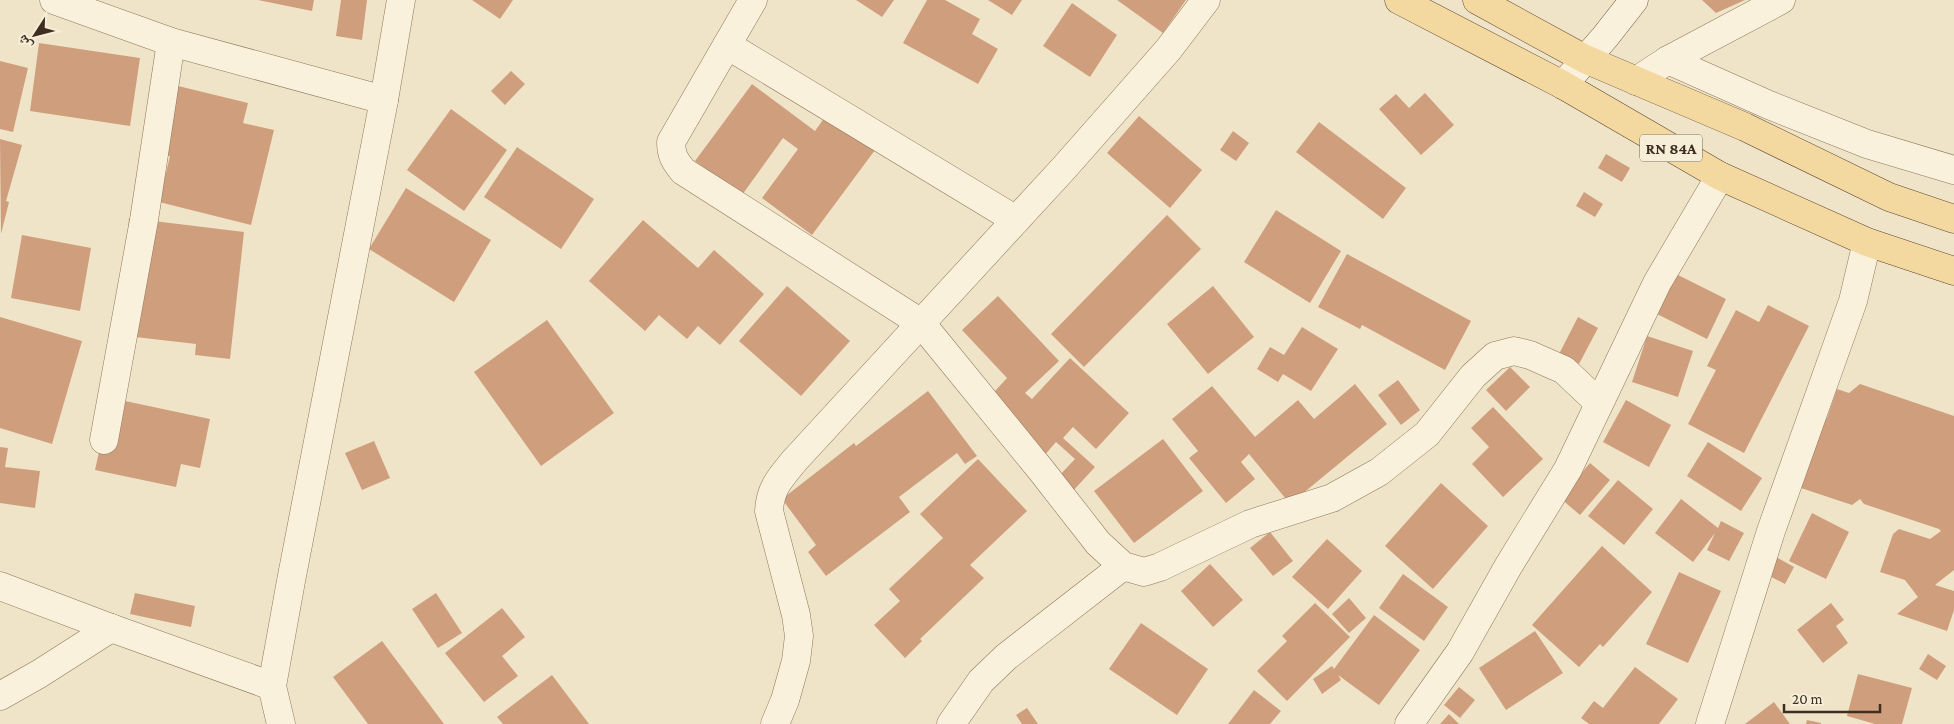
<svg xmlns="http://www.w3.org/2000/svg" width="1954" height="724" viewBox="0 0 1954 724" font-family="'Crimson Pro','Noto Naskh Arabic',serif">
  <rect width="100%" height="100%" fill="#f0e4c8"/>
  <!-- building -->
  <g fill="#cf9f7d">
    <polygon points="258,0 314,0 312,11"/>
    <polygon points="341,0 367,0 362,40 336,36"/>
    <polygon points="472,0 513,0 500,19"/>
    <polygon points="856,0 894,0 882,17"/>
    <polygon points="927,0 945,0 980,19 972,34 998,49 978,84 903,43"/>
    <polygon points="988,0 1022,0 1012,15"/>
    <polygon points="1117,0 1186,0 1163,33"/>
    <polygon points="1702,0 1745,0 1716,13"/>
    <polygon points="1072,3 1117,35 1090,77 1043,46"/>
    <polygon points="39,43 140,58 130,126 30,111"/>
    <polygon points="0,61 28,68 13,132 0,129"/>
    <polygon points="511,71 525,84 505,105 491,91"/>
    <polygon points="170,84 248,103 243,123 274,130 251,225 159,202 170,156 154,152"/>
    <polygon points="752,84 815,131 827,114 875,150 812,235 762,198 798,149 783,138 742,195 695,161"/>
    <polygon points="1425,93 1454,125 1421,155 1379,109 1396,94 1409,108"/>
    <polygon points="451,109 507,150 464,211 407,170"/>
    <polygon points="1139,116 1202,170 1170,208 1107,153"/>
    <polygon points="1319,122 1406,188 1383,219 1296,152"/>
    <polygon points="1233,131 1249,143 1236,161 1220,150"/>
    <polygon points="0,139 22,145 6,201 9,202 1,234"/>
    <polygon points="517,147 594,199 561,249 484,197"/>
    <polygon points="1606,154 1630,168 1622,182 1598,168"/>
    <polygon points="406,188 491,240 454,302 369,249"/>
    <polygon points="1584,192 1603,204 1595,217 1576,206"/>
    <polygon points="1276,210 1341,251 1310,303 1244,262"/>
    <polygon points="1167,215 1201,249 1084,367 1051,334"/>
    <polygon points="129,218 244,232 230,359 195,355 196,344 118,335"/>
    <polygon points="643,220 698,268 714,250 764,294 720,345 698,326 687,339 659,315 645,331 589,281"/>
    <polygon points="22,235 91,248 80,311 11,298"/>
    <polygon points="1347,254 1471,321 1445,370 1362,325 1360,329 1318,307"/>
    <polygon points="1676,274 1726,299 1707,339 1657,314"/>
    <polygon points="787,286 850,341 801,396 739,341"/>
    <polygon points="1213,286 1254,337 1208,374 1167,324"/>
    <polygon points="998,296 1059,361 1025,393 1032,399 1070,358 1129,413 1096,449 1073,427 1063,438 1095,467 1072,492 1057,478 1075,459 1056,442 1043,457 984,403 1007,378 962,330"/>
    <polygon points="1768,305 1809,326 1744,453 1688,424 1716,370 1707,366 1736,310 1759,322"/>
    <polygon points="0,317 82,341 52,444 0,428"/>
    <polygon points="1578,317 1598,328 1579,364 1559,354"/>
    <polygon points="547,320 614,413 541,466 474,372"/>
    <polygon points="1302,327 1338,349 1311,391 1283,374 1278,382 1257,369 1270,347 1284,355"/>
    <polygon points="1647,336 1693,351 1678,397 1632,382"/>
    <polygon points="1510,367 1530,387 1506,411 1486,390"/>
    <polygon points="1398,380 1420,410 1401,425 1378,395"/>
    <polygon points="1355,384 1387,424 1290,504 1249,454 1241,462 1255,479 1226,503 1189,458 1198,451 1172,419 1212,386 1255,437 1298,400 1314,419"/>
    <polygon points="1860,384 1954,416 1954,570 1935,585 1954,591 1954,610 1947,631 1897,614 1918,597 1905,580 1880,572 1893,534 1899,529 1930,539 1941,531 1939,529 1864,504 1860,499 1852,505 1798,487 1818,426 1827,418 1837,389 1849,393"/>
    <polygon points="928,391 977,456 965,464 957,453 899,497 910,512 826,576 808,552 816,545 782,499 854,443 856,446"/>
    <polygon points="111,398 210,419 200,468 181,464 176,487 95,470"/>
    <polygon points="1626,400 1671,425 1649,467 1603,442"/>
    <polygon points="1493,407 1543,459 1503,497 1472,464 1489,447 1471,428"/>
    <polygon points="1163,439 1203,491 1134,543 1094,491"/>
    <polygon points="374,441 390,478 362,490 345,453"/>
    <polygon points="1708,442 1762,478 1741,511 1687,476"/>
    <polygon points="0,447 8,448 5,467 40,471 35,508 0,503"/>
    <polygon points="978,459 1027,511 970,565 984,578 920,639 922,641 905,658 874,625 900,601 889,589 943,538 920,514"/>
    <polygon points="1590,463 1610,480 1580,515 1560,498"/>
    <polygon points="1618,480 1653,509 1624,545 1588,516"/>
    <polygon points="1441,483 1488,526 1433,589 1385,546"/>
    <polygon points="1681,499 1718,528 1721,521 1744,533 1729,561 1707,550 1715,533 1693,562 1655,533"/>
    <polygon points="1812,513 1849,532 1826,579 1789,561"/>
    <polygon points="1270,532 1293,561 1273,576 1250,548"/>
    <polygon points="1327,539 1362,571 1328,609 1292,577"/>
    <polygon points="1602,546 1652,592 1603,647 1600,644 1579,667 1532,625"/>
    <polygon points="1769,553 1794,567 1785,584 1760,571"/>
    <polygon points="1210,564 1243,600 1213,627 1181,591"/>
    <polygon points="1679,572 1721,591 1688,663 1646,644"/>
    <polygon points="1403,574 1448,607 1424,641 1379,608"/>
    <polygon points="135,593 195,606 191,627 130,614"/>
    <polygon points="436,593 462,633 438,648 412,609"/>
    <polygon points="1349,598 1366,618 1349,633 1332,614"/>
    <polygon points="1315,603 1350,637 1287,701 1257,671 1287,641 1282,636"/>
    <polygon points="1831,603 1844,620 1836,626 1848,643 1823,663 1797,630"/>
    <polygon points="502,608 525,637 502,656 518,676 484,702 445,653"/>
    <polygon points="1374,615 1420,650 1379,705 1338,675 1341,680 1322,694 1313,679 1332,666 1334,669"/>
    <polygon points="1141,623 1208,669 1177,715 1109,669"/>
    <polygon points="1535,631 1563,673 1506,710 1479,668"/>
    <polygon points="382,641 444,724 368,724 333,677"/>
    <polygon points="1928,654 1946,666 1937,680 1919,669"/>
    <polygon points="1635,667 1678,699 1659,724 1589,724 1581,718 1594,701 1603,708"/>
    <polygon points="1858,674 1912,688 1902,724 1875,724 1847,716"/>
    <polygon points="552,675 589,724 503,724 497,717"/>
    <polygon points="1459,687 1475,700 1460,718 1444,705"/>
    <polygon points="1254,690 1281,711 1270,724 1228,724"/>
    <polygon points="1774,702 1790,724 1745,724"/>
    <polygon points="1027,708 1038,724 1022,724 1016,715"/>
    <polygon points="1449,714 1459,724 1440,724"/>
    <polygon points="1807,720 1821,723 1821,724 1806,724"/>
  </g>
  <g fill="none" stroke-linecap="round" stroke-linejoin="round">
    <defs>
      <g id="street">
        <polyline points="54,0 171,42 384,100"/>
        <path d="M 753,0 L 671,142 C 671,155 675,161 683,171 L 921,323 L 1041,470 L 1098,543 L 1123,566 L 1144,572 L 1160,567 L 1250,524 L 1332,498 L 1379,472 L 1427,434 L 1473,376 L 1495,356 L 1514,351 L 1530,355 L 1564,370 L 1599,403"/>
        <polyline points="727,45 1016,220"/>
        <polyline points="1668,60 1769,105 1867,144 1954,170"/>
        <polyline points="1636,81 1668,60 1781,0"/>
        <polyline points="104,440 144,220 171,42"/>
        <polyline points="0,586 111,628 272,686"/>
        <polyline points="0,696 39,674 111,628"/>
        <polyline points="281,724 272,686 291,581 384,100 401,0"/>
        <path d="M 775,724 L 785,700 L 796,661 L 799,636 L 796,615 L 769,511 C 770,488 781,477 795,460 L 1064,168 L 1168,50 L 1206,0"/>
        <polyline points="951,724 981,681 1006,657 1123,566"/>
        <polyline points="1409,724 1460,652 1509,565 1568,469 1657,283 1720,176"/>
        <polyline points="1710,724 1771,531 1853,301 1867,242"/>
      </g>
      <polyline id="secondary" points="1563,85 1605,37 1634,0"/>
      <g id="primary">
        <polyline points="1399,0 1563,85 1720,176 1867,242 1954,271"/>
        <polyline points="1477,0 1585,59 1745,127 1889,197 1954,219"/>
      </g>
    </defs>
    <!-- street casing -->
    <use href="#street" stroke="#8d765c" stroke-width="29"/>
    <!-- secondary casing -->
    <use href="#secondary" stroke="#6f573f" stroke-width="29"/>
    <!-- primary casing -->
    <use href="#primary" stroke="#5b4430" stroke-width="29"/>
    <!-- street -->
    <use href="#street" stroke="#faf1dc" stroke-width="28"/>
    <!-- secondary -->
    <use href="#secondary" stroke="#faf1dc" stroke-width="28"/>
    <!-- primary -->
    <use href="#primary" stroke="#f3d9a0" stroke-width="28"/>
  </g>
  <g text-anchor="middle" stroke-width="4.5" stroke-linejoin="round" paint-order="stroke">
    <!-- shield labels -->
    <rect fill="#f7eed8" stroke="#756857" stroke-width="1" x="1640" y="134.5" width="62" height="27" rx="4"/>
    <g font-size="16" font-weight="bold" fill="#3d2e20">
      <text x="1671" y="154">RN 84A</text>
    </g>
  </g>
  <!-- north arrow -->
  <g transform="translate(35 35) rotate(234)" stroke="#f7eed8" stroke-width="4" paint-order="stroke">
  <path d="M0-4L9 19L0 12L-9 19Z" fill="#3d2e20"/>
  <text y="-8" font-size="14" font-weight="bold" text-anchor="middle" fill="#3d2e20">ش</text>
  </g>
  <!-- scale -->
  <path d="M1784 704v8h96v-8" fill="none" stroke="#3d2e20" stroke-width="2.5"/>
  <text x="1792" y="704" font-size="15" fill="#3d2e20" stroke="#f7eed8" stroke-width="4" paint-order="stroke">20 m</text>
</svg>
